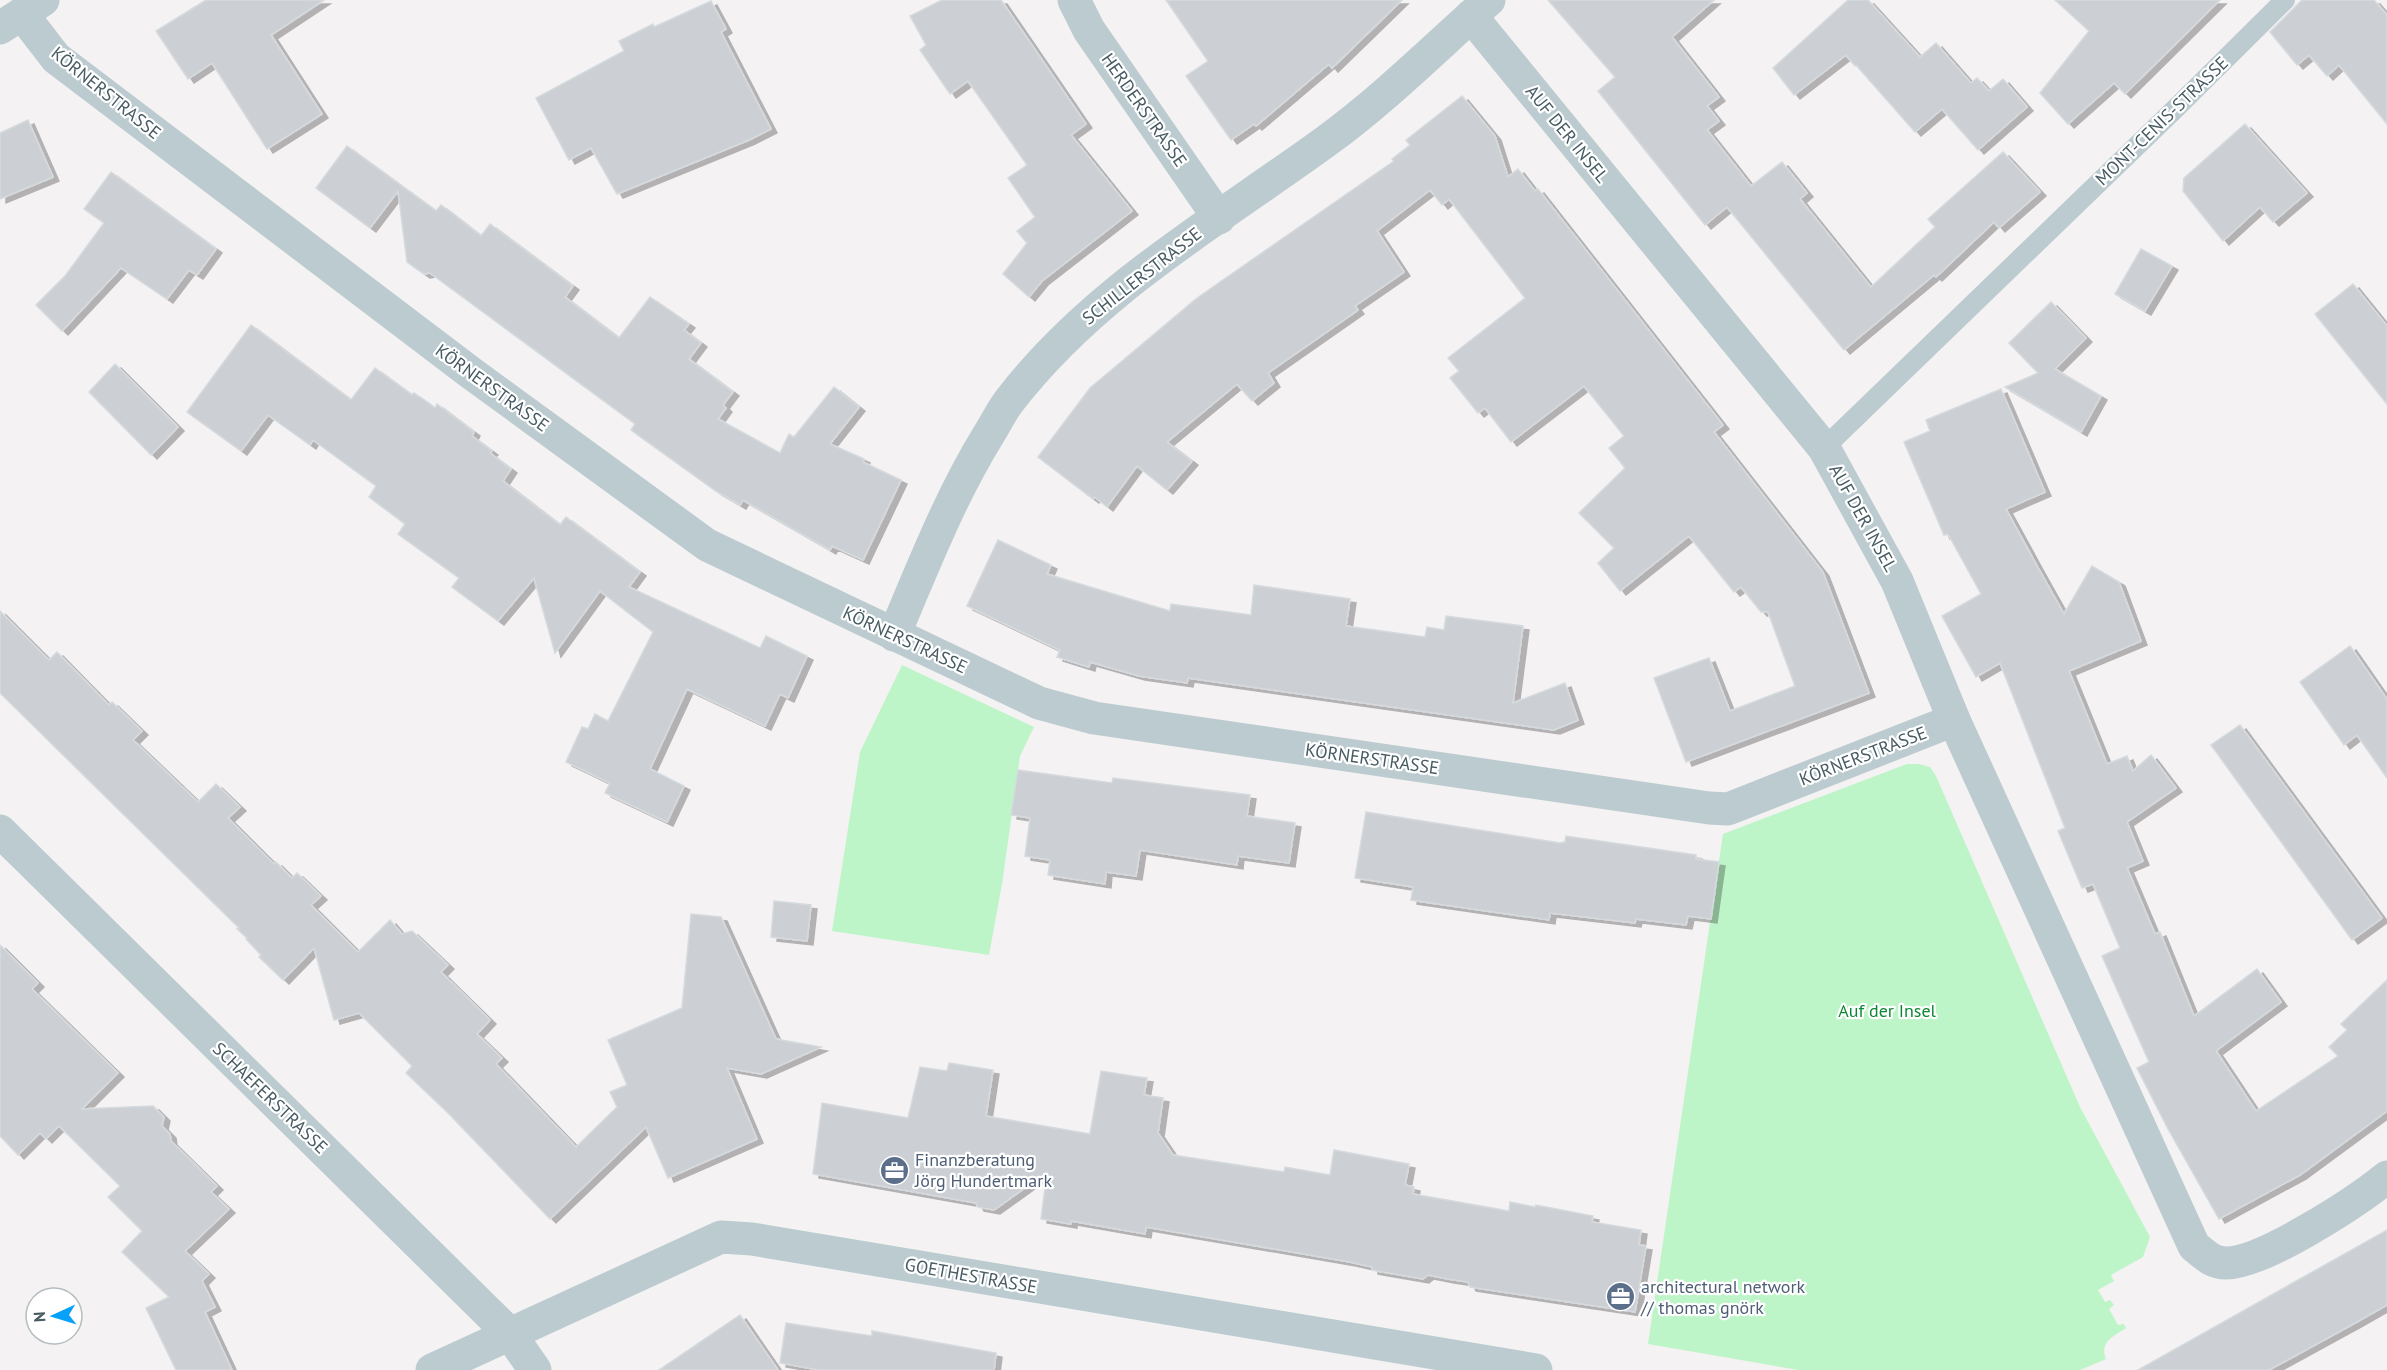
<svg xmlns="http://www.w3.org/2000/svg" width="2387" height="1370" viewBox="0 0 2387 1370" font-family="'PT Sans',sans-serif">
  <defs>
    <filter id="shadow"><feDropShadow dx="6" dy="4" stdDeviation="0" flood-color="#0004"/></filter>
  </defs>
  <rect width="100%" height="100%" fill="#f4f2f2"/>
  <!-- green -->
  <g fill="#bef5c8">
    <polygon points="902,665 1034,727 1020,756 1002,884 989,955 832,931 860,752"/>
    <path d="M 1907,764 L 1919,764 L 1930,767 L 1936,776 L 2080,1107 L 2150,1237 L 2143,1257 L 2111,1275 L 2114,1281 L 2098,1290 L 2105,1302 L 2110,1300 L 2114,1305 L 2109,1309 L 2118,1325 L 2124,1324 L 2126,1328 C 2114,1336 2099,1342 2106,1359 L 2080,1370 L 1799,1370 L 1648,1344 L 1723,834 Z"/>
  </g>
  <!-- building -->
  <g fill="#ccd0d5" stroke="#d5dade" stroke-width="1.5" filter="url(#shadow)">
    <polygon points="206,0 324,0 271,35 322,114 267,149 212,63 188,79 156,31"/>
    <polygon points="942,0 1001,0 1086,124 1071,135 1132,211 1042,281 1029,297 1003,274 1027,243 1017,231 1035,217 1008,178 1027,165 968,81 950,94 920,50 926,45 910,16"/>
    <polygon points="1166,0 1402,0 1332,68 1329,64 1256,126 1254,124 1231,140 1186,76 1208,61"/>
    <polygon points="1548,0 1714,0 1672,37 1719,97 1707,106 1719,121 1707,130 1751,186 1782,162 1807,193 1800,199 1871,287 1935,227 1928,219 2003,152 2040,192 1999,228 1994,222 1936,277 1934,275 1844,350 1727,207 1705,225 1598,91 1615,77"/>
    <polygon points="1848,0 1868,0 1920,57 1936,43 1971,83 1977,78 1989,91 2003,79 2027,107 1978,150 1942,109 1915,132 1856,65 1855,66 1846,55 1794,95 1773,68"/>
    <polygon points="2055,0 2220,0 2125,94 2114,83 2068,124 2040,93 2089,31"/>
    <polygon points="2302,0 2374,0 2387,15 2387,124 2339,65 2327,76 2309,55 2297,65 2270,32"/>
    <polygon points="711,1 726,29 721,32 771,129 749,140 617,194 591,148 569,160 536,98 624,51 619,41 653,24 654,27"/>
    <polygon points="1462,96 1495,136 1508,177 1518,169 1535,191 1538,189 1723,425 1714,432 1823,572 1869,693 1686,762 1654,678 1709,658 1730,711 1795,686 1768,612 1761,612 1741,587 1734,592 1689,536 1620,591 1598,563 1614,548 1579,513 1625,468 1609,448 1624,436 1584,386 1511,442 1485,408 1478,413 1450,378 1459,371 1448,358 1525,298 1449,199 1442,205 1430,190 1377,231 1404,272 1355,306 1358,310 1268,373 1274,383 1252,401 1237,384 1167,442 1192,461 1167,490 1137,466 1107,507 1095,497 1093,499 1038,457 1090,388 1197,298 1394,161 1392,159 1410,145 1406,140"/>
    <polygon points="28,120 53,177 0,199 0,133"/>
    <polygon points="2245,124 2307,193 2273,222 2260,207 2223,241 2183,191 2184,178"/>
    <polygon points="347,146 436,211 441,205 481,236 490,224 573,286 565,297 619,338 650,297 689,324 684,330 701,343 689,359 733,392 723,405 726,408 718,419 780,453 789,434 794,437 834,387 859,407 830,444 864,459 863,462 901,480 863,560 832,546 830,550 743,500 740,505 716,491 631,430 635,424 430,273 424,274 407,262 398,191 370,228 316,188"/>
    <polygon points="111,172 216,249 197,275 189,270 167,299 121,268 62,331 36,305 65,276 104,223 84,209"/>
    <polygon points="2141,249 2172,266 2145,311 2115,294"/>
    <polygon points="2353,284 2387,326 2387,404 2315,314"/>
    <polygon points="2051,302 2086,338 2055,369 2101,396 2081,432 2005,387 2038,373 2009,343"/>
    <polygon points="251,325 351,400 375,368 412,395 414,393 435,408 437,404 474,432 472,436 492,451 490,453 511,469 503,481 560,525 566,517 640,572 629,587 760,648 766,636 807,656 788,698 780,694 765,726 687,689 650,769 684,786 667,822 605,793 610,783 566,762 582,727 588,729 595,714 608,721 653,632 600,591 555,653 534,578 498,621 452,587 459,578 398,534 405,524 369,497 376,486 313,440 310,445 268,415 241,451 187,412"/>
    <polygon points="115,364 178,427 151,455 89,392"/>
    <polygon points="2001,389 2045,492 2006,509 2036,564 2064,614 2092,566 2119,582 2141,641 2069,671 2107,764 2127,756 2133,771 2151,755 2176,788 2127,822 2143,861 2127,868 2155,934 2160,932 2194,1016 2257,969 2281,1002 2216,1051 2256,1111 2338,1056 2329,1047 2347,1030 2341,1024 2387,980 2387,1111 2300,1175 2219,1219 2168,1129 2137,1068 2149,1062 2102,956 2120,948 2093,884 2082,888 2058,831 2065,828 2000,663 1976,677 1942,616 1981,594 1948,534 1944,535 1904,442 1930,431 1926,420"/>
    <polygon points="998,540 1051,565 1047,574 1170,611 1171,604 1251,615 1254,585 1350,599 1346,626 1425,637 1427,627 1444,630 1446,616 1523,626 1513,703 1565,683 1578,720 1554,730 1188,678 1187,683 1139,676 1090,662 1089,667 1057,657 1060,650 967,606"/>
    <polygon points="0,611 49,660 57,652 109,705 112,702 142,731 133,740 198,802 216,784 240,807 228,818 274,864 276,862 292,878 297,873 321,896 311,905 358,952 390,920 402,934 412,931 448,965 441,972 490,1020 477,1034 502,1058 496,1064 576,1147 617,1107 610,1092 627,1085 608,1040 682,1008 691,914 721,917 776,1039 821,1047 761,1074 727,1068 757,1139 668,1178 646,1127 550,1219 448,1113 406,1073 412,1066 359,1013 334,1020 314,948 283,980 259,957 261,955 246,939 247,938 237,929 239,928 0,693"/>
    <polygon points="2350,646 2387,699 2387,778 2357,735 2344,745 2300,682"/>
    <polygon points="2240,725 2382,918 2352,940 2211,745"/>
    <polygon points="1018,770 1112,783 1113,778 1250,795 1247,816 1295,823 1289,863 1238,856 1237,865 1140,850 1136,876 1106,872 1105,884 1048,875 1050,860 1025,856 1030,818 1011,815"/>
    <polygon points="1366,812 1560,843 1565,842 1566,836 1696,855 1696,859 1719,862 1711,919 1688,916 1686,925 1636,919 1635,923 1550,913 1549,920 1411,900 1413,887 1355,878"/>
    <polygon points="774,901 811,905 807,941 771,937"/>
    <polygon points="0,945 38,983 32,989 118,1073 82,1109 153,1106 164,1117 162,1126 170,1134 171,1141 217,1186 211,1192 229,1209 185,1251 209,1274 202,1281 215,1307 205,1312 232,1370 176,1370 146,1308 169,1297 122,1252 142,1231 108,1197 120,1186 59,1126 46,1139 40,1133 18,1155 0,1136"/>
    <polygon points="949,1063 993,1070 986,1116 1090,1134 1101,1071 1139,1077 1147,1078 1144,1095 1163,1098 1158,1133 1173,1155 1284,1172 1285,1167 1330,1175 1334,1150 1409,1164 1405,1185 1414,1187 1413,1194 1509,1211 1510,1202 1535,1207 1536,1205 1593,1216 1592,1222 1641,1230 1639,1245 1646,1246 1635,1312 1470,1287 1468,1282 1448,1279 1428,1275 1423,1279 1372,1270 1372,1267 1350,1262 1146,1227 1145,1234 1071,1221 1071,1224 1041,1219 1047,1172 994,1210 978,1207 976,1203 813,1174 822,1103 908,1118 920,1067 947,1071"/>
    <polygon points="2387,1230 2387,1305 2355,1323 2269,1370 2138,1370"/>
    <polygon points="740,1315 778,1370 659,1370"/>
    <polygon points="786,1323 872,1336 872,1331 996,1353 994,1370 819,1370 780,1363"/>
  </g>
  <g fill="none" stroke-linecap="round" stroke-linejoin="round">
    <!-- service -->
    <polyline stroke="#bccbd0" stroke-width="20" points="1824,448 2174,110 2285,0"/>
    <!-- minor -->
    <g stroke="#bccbd0" stroke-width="33">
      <polyline points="1074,0 1089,30 1219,218"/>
      <polyline points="22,14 56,58 471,373 707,545 1039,703 1094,718 1709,808 1728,809 1954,720"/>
      <path d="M 1471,16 L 1824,448 L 1897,581 L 1954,720 L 2194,1246 C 2204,1254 2212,1263 2226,1263 C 2263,1263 2356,1202 2387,1177"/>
      <polyline points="0,28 43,0"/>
      <path d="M 894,635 C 923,567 950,497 989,434 C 996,423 1002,410 1010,400 C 1094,291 1215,222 1325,142 C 1383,100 1435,48 1489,0"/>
      <polyline points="0,831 510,1334 535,1370"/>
      <polyline points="432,1370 721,1237 752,1239 1536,1370"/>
    </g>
  </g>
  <!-- icons -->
  <defs>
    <symbol id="office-disc" viewBox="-11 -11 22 22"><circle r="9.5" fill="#5c6f8a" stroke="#fff"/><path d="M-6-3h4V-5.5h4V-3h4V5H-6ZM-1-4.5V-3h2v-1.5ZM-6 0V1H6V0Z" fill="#fff"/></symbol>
  </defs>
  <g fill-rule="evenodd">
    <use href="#office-disc" x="878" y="1154" width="33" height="33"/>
    <use href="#office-disc" x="1604" y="1280" width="33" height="33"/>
  </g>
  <g text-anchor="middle" stroke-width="4.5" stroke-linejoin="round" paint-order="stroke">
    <!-- street labels -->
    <g font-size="18" fill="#475b62" stroke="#fff">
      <text transform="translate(106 93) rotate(39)" y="6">KÖRNERSTRASSE</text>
      <text transform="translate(1144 110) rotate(55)" y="6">HERDERSTRASSE</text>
      <text transform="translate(2162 121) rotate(-44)" y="6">MONT-CENIS-STRASSE</text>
      <text transform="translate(1567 134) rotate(51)" y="6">AUF DER INSEL</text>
      <text transform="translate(1142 276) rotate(-38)" y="6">SCHILLERSTRASSE</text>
      <text transform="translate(492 388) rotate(36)" y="6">KÖRNERSTRASSE</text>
      <text transform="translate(1863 518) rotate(61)" y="6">AUF DER INSEL</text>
      <text transform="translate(905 640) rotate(25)" y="6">KÖRNERSTRASSE</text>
      <text transform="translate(1863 756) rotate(-21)" y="6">KÖRNERSTRASSE</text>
      <text transform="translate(1372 759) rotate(8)" y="6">KÖRNERSTRASSE</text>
      <text transform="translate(270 1098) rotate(44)" y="6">SCHAEFERSTRASSE</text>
      <text transform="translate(971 1276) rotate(10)" y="6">GOETHESTRASSE</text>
    </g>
    <!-- park labels -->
    <g font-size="18" fill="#0d8832" stroke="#fff">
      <text x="1887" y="1017">Auf der Insel</text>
    </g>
    <!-- service labels -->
    <g font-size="18" fill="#4e5e75" stroke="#fff" text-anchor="start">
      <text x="915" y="1166">Finanzberatung<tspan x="915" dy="21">Jörg Hundertmark</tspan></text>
      <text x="1641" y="1293">architectural network<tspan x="1641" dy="21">// thomas gnörk</tspan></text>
    </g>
  </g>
  <!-- north arrow -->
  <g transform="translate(54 1316) rotate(266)"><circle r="28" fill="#ffffff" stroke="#b5bdc0" stroke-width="1.5"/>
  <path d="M0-4.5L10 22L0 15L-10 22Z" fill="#07a1fa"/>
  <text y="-9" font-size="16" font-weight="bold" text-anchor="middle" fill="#475b62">N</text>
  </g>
</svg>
